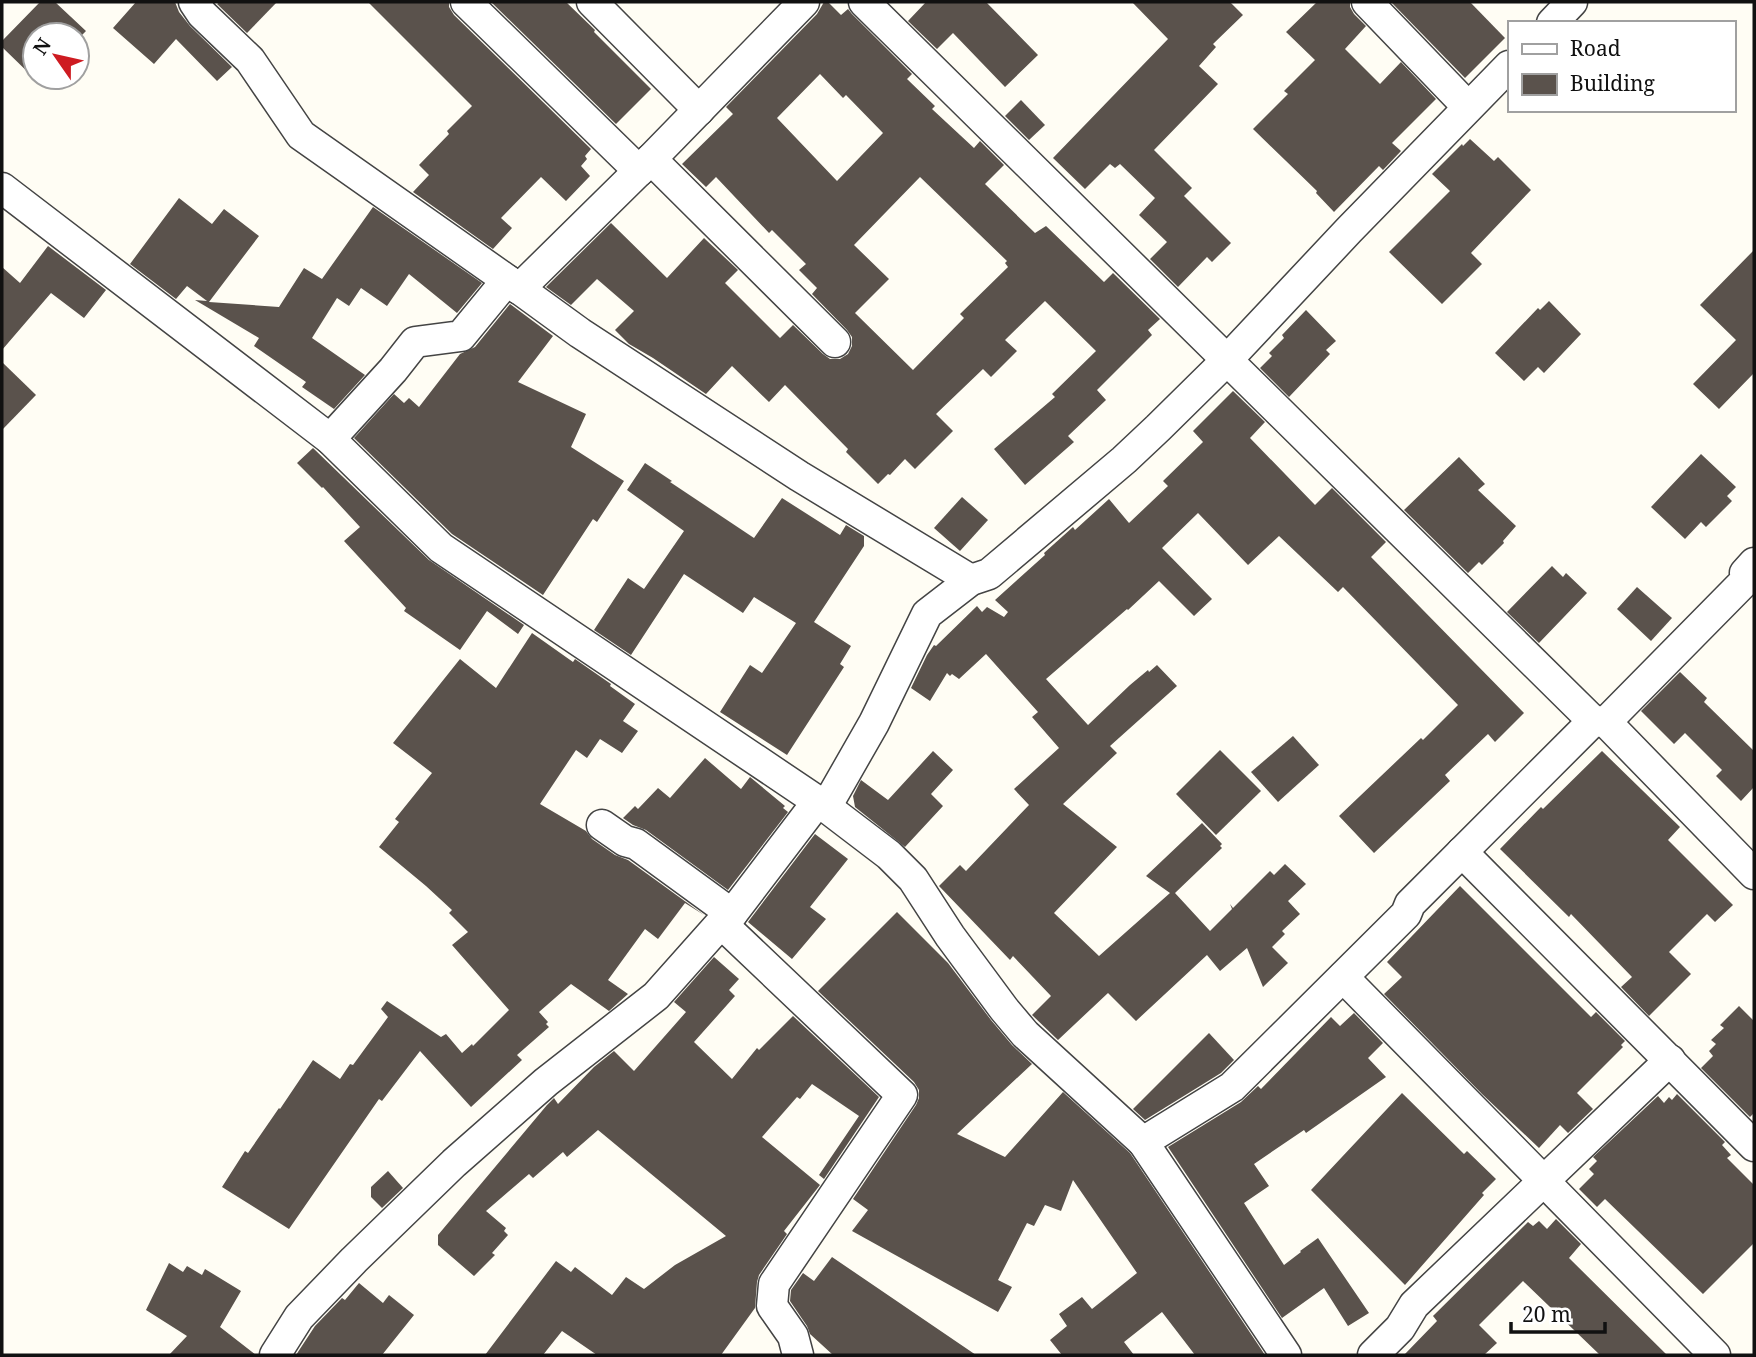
<svg xmlns="http://www.w3.org/2000/svg" width="1756" height="1357" viewBox="0 0 1756 1357" font-family="'Noto Serif',serif">
  <rect width="100%" height="100%" fill="#fffdf4"/>
  <!-- building -->
  <g fill="#5a524c" fill-rule="evenodd">
    <polygon points="40,2 55,2 86,31 77,40 77,35 35,35 35,77 41,77 37,81 2,47 2,41"/>
    <polygon points="136,2 175,2 179,12 190,26 232,67 217,81 176,39 154,64 113,28"/>
    <polygon points="220,2 277,2 247,33 217,4"/>
    <polygon points="368,2 449,2 449,7 454,15 591,149 585,156 587,159 581,166 590,176 566,201 541,177 501,218 512,228 493,249 413,192 429,175 419,165 449,134 447,131 472,106"/>
    <polygon points="491,2 566,2 595,30 594,32 651,89 616,124"/>
    <path d="M 824,2 L 828,2 L 841,15 L 848,9 L 852,14 L 912,74 L 907,79 L 935,106 L 932,109 L 974,148 L 980,141 L 1004,165 L 985,184 L 1035,233 L 1046,226 L 1104,282 L 1113,273 L 1160,319 L 1148,330 L 1152,335 L 1097,390 L 1106,400 L 1068,436 L 1074,442 L 1025,485 L 994,449 L 1055,397 L 1052,394 L 1096,351 L 1045,301 L 1005,340 L 1017,351 L 991,377 L 983,369 L 936,414 L 953,431 L 915,469 L 905,459 L 890,475 L 888,474 L 878,484 L 846,452 L 848,449 L 785,385 L 769,402 L 732,366 L 706,394 L 653,358 L 629,344 L 615,330 L 634,311 L 597,279 L 571,305 L 546,287 L 611,223 L 667,278 L 704,238 L 738,270 L 725,283 L 780,338 L 793,325 L 823,354 L 830,359 L 840,359 L 848,354 L 852,346 L 852,337 L 847,330 L 812,294 L 817,288 L 799,270 L 806,264 L 772,230 L 769,233 L 716,177 L 706,187 L 682,164 L 733,114 L 726,107 L 817,14 ZM 820,74 L 843,98 L 846,95 L 883,133 L 837,181 L 777,118 ZM 920,177 L 1007,261 L 1005,263 L 1008,267 L 960,314 L 964,318 L 913,370 L 855,313 L 889,279 L 854,245 Z"/>
    <polygon points="926,2 986,2 1038,55 1005,87 953,33 937,49 908,21"/>
    <polygon points="1132,2 1230,2 1243,15 1213,44 1216,47 1199,66 1218,84 1154,150 1192,188 1184,196 1231,243 1212,262 1207,257 1178,287 1150,259 1167,242 1139,215 1155,198 1120,164 1115,168 1110,164 1085,189 1053,158 1168,39"/>
    <polygon points="1317,2 1350,2 1350,7 1354,14 1366,26 1345,49 1380,84 1401,62 1436,99 1392,143 1401,151 1383,170 1379,166 1334,212 1316,193 1317,191 1253,129 1288,94 1284,91 1315,60 1286,32"/>
    <polygon points="1391,2 1470,2 1505,38 1465,78"/>
    <polygon points="1021,100 1045,125 1029,140 1005,116"/>
    <polygon points="1470,139 1494,161 1498,157 1531,190 1471,253 1482,264 1442,304 1389,252 1450,191 1432,174 1462,144 1463,146"/>
    <polygon points="179,198 212,224 224,209 259,236 209,302 279,307 304,268 322,279 373,207 482,283 457,313 409,274 387,306 361,288 349,306 337,298 312,338 365,375 334,409 302,387 306,382 254,346 259,338 195,300 207,301 187,286 176,299 130,264"/>
    <polygon points="48,246 106,290 84,318 51,293 2,350 2,267 20,283"/>
    <polygon points="1754,250 1754,373 1719,409 1693,384 1736,340 1700,305"/>
    <polygon points="1549,301 1581,334 1544,373 1538,367 1524,381 1495,353 1538,308 1540,310"/>
    <polygon points="510,304 553,336 518,382 586,414 571,447 624,481 597,522 593,519 543,595 452,534 354,438 394,394 404,403 409,398 419,407 460,354 475,347"/>
    <polygon points="1306,310 1336,341 1326,350 1330,354 1289,397 1260,368 1272,356 1269,353 1284,338 1282,335"/>
    <polygon points="2,362 36,395 2,430"/>
    <polygon points="1233,391 1265,422 1250,438 1315,505 1332,488 1386,542 1371,557 1524,713 1495,742 1488,734 1445,775 1450,781 1374,853 1339,816 1421,738 1423,740 1458,705 1343,587 1338,592 1279,536 1248,565 1198,513 1162,548 1212,599 1194,616 1159,581 1128,610 1127,609 1046,679 1088,725 1130,685 1148,670 1149,672 1157,665 1177,686 1110,746 1117,753 1063,804 1117,847 1054,913 1099,956 1170,893 1146,876 1202,823 1222,844 1220,846 1222,848 1175,893 1210,931 1232,909 1230,904 1233,908 1270,871 1274,875 1285,864 1306,884 1288,901 1300,914 1282,931 1285,934 1272,947 1288,963 1263,987 1247,948 1220,971 1207,955 1136,1021 1108,993 1058,1040 1032,1015 1051,996 1013,956 1010,960 939,886 960,865 966,871 1029,805 1014,789 1059,748 1032,717 1038,712 986,654 959,679 952,674 950,676 947,673 930,701 911,688 927,655 934,645 936,646 977,606 982,612 987,607 1004,617 1008,612 995,600 1045,555 1044,553 1073,527 1075,530 1109,499 1129,523 1168,486 1163,481 1203,442 1193,431"/>
    <polygon points="313,448 429,560 524,625 518,634 487,611 460,650 404,611 406,608 344,541 360,527 323,487 322,488 297,463"/>
    <polygon points="1701,454 1736,487 1727,496 1732,501 1706,527 1701,522 1685,539 1651,507"/>
    <polygon points="1459,457 1485,484 1478,490 1516,526 1503,541 1504,543 1482,565 1479,562 1468,573 1404,510"/>
    <polygon points="645,463 672,481 670,482 754,538 782,498 840,535 846,525 864,536 864,546 814,622 851,646 840,664 844,667 787,755 720,712 750,665 762,673 796,623 754,597 743,613 684,574 631,655 594,630 628,578 644,589 684,531 627,490"/>
    <polygon points="962,497 988,520 960,551 934,528"/>
    <polygon points="1552,566 1563,577 1566,573 1587,593 1539,643 1507,612"/>
    <polygon points="1637,587 1672,618 1651,641 1617,609"/>
    <polygon points="532,633 573,662 575,659 611,684 610,686 635,704 623,721 638,731 622,753 600,739 587,758 576,750 540,804 586,831 592,839 615,855 628,860 704,915 685,903 658,939 645,929 608,980 628,994 609,1011 571,984 539,1012 548,1022 546,1024 549,1027 517,1055 522,1060 471,1107 420,1051 382,1101 379,1099 289,1229 222,1187 245,1151 248,1153 279,1108 280,1109 313,1060 340,1079 350,1064 353,1065 388,1017 381,1009 387,1001 441,1037 446,1034 462,1053 472,1044 473,1046 509,1010 452,945 468,932 449,913 452,910 426,886 379,847 399,822 395,819 432,773 393,743 460,659 496,688"/>
    <polygon points="1680,672 1707,698 1704,702 1754,751 1754,787 1741,801 1716,776 1722,770 1685,733 1674,744 1641,711"/>
    <polygon points="1293,736 1319,765 1278,802 1251,772"/>
    <polygon points="1220,750 1261,791 1216,835 1176,794"/>
    <polygon points="933,751 953,770 931,794 943,806 905,847 855,807 853,796 861,780 888,800"/>
    <polygon points="1602,751 1680,827 1668,840 1733,905 1715,922 1707,914 1669,952 1691,974 1649,1016 1621,987 1632,977 1571,914 1569,917 1500,849 1541,807 1543,809"/>
    <polygon points="705,758 741,789 750,777 785,806 783,808 788,812 728,890 646,830 633,825 623,818 635,806 638,809 658,788 670,798"/>
    <polygon points="815,834 848,859 810,907 826,919 792,959 748,922"/>
    <polygon points="1460,886 1591,1017 1596,1012 1625,1041 1621,1045 1623,1047 1577,1093 1593,1109 1568,1133 1560,1125 1539,1148 1482,1094 1384,994 1402,977 1387,962"/>
    <polygon points="897,912 948,963 991,1020 1012,1045 1032,1064 957,1134 1005,1157 1063,1092 1130,1153 1265,1355 1195,1355 1162,1312 1124,1342 1134,1355 1062,1355 1050,1340 1067,1326 1059,1314 1082,1297 1092,1309 1137,1273 1073,1180 1061,1211 1045,1205 1034,1226 1027,1223 998,1280 1012,1287 998,1312 852,1231 868,1210 853,1199 916,1105 919,1098 919,1090 914,1082 818,991"/>
    <polygon points="714,957 739,979 729,990 735,996 694,1042 732,1079 757,1048 759,1050 793,1016 879,1097 824,1179 819,1175 859,1116 812,1084 800,1099 797,1097 762,1137 820,1185 784,1231 787,1234 759,1275 757,1282 755,1308 721,1355 597,1355 562,1331 543,1355 485,1355 556,1261 571,1272 575,1267 612,1295 626,1277 644,1289 675,1265 726,1236 598,1130 567,1157 563,1152 533,1178 529,1174 486,1211 506,1228 504,1231 508,1235 492,1253 495,1255 474,1276 438,1245 438,1235 547,1105 554,1098 558,1104 594,1067 614,1051 634,1071 686,1012 674,1002"/>
    <polygon points="1739,1006 1754,1021 1754,1113 1750,1117 1701,1068 1713,1056 1709,1051 1716,1044 1711,1040 1724,1028 1720,1025"/>
    <polygon points="1354,1013 1383,1043 1368,1058 1386,1077 1306,1133 1304,1130 1254,1164 1269,1186 1244,1203 1284,1265 1301,1252 1300,1251 1318,1238 1369,1313 1348,1326 1324,1288 1282,1318 1168,1147 1241,1102 1258,1086 1261,1089 1331,1017 1340,1026"/>
    <polygon points="1209,1033 1234,1060 1221,1073 1145,1120 1133,1109"/>
    <polygon points="1402,1093 1464,1154 1467,1151 1496,1179 1482,1193 1484,1195 1405,1285 1311,1190"/>
    <polygon points="1677,1094 1725,1142 1722,1145 1731,1155 1727,1158 1754,1185 1754,1243 1703,1294 1605,1199 1597,1207 1579,1189 1594,1174 1589,1169 1597,1161 1593,1157 1658,1096 1664,1103 1669,1097 1672,1100"/>
    <polygon points="388,1171 403,1188 382,1208 371,1197 371,1187"/>
    <polygon points="1556,1219 1581,1244 1569,1258 1667,1355 1600,1355 1523,1281 1479,1325 1497,1343 1484,1355 1404,1355 1437,1321 1433,1316 1528,1222 1533,1226 1539,1221 1547,1229"/>
    <polygon points="832,1257 976,1355 833,1355 810,1334 807,1326 790,1301 791,1290 803,1273 814,1281"/>
    <polygon points="169,1263 183,1272 187,1266 202,1275 205,1269 241,1291 220,1327 256,1355 169,1355 187,1336 146,1310"/>
    <polygon points="359,1283 383,1303 389,1295 414,1315 382,1355 296,1355 315,1326 342,1298 345,1300"/>
  </g>
  <g fill="none" stroke-linecap="round" stroke-linejoin="round">
    <defs>
      <g id="minor">
        <polyline points="194,2 202,14 250,60 301,135 507,280 580,333 799,476 971,580"/>
        <polyline points="466,2 639,171"/>
        <polyline points="592,2 699,110"/>
        <polyline points="864,2 1593,721"/>
        <polyline points="1367,2 1468,107"/>
        <polyline points="1552,23 1572,2"/>
        <polyline points="651,159 835,342"/>
        <polyline points="2,188 330,439 441,548 826,807 889,855 913,879 950,936 1004,1009 1025,1034 1143,1142 1286,1355"/>
        <polyline points="519,289 651,159 804,2"/>
        <polyline points="330,439 393,370 415,342 461,336 507,280"/>
        <polyline points="1606,722 1746,580 1745,573 1754,563"/>
        <polyline points="826,807 874,723 927,614 971,580 989,574 1124,460 1158,428 1227,360 1349,230 1509,66"/>
        <polyline points="602,825 625,841 636,844 732,914"/>
        <polyline points="1462,852 1754,1146"/>
        <polyline points="721,923 902,1095 774,1284 772,1306 793,1336 798,1355"/>
        <polyline points="1343,977 1715,1355"/>
        <polyline points="1143,1142 1232,1087 1406,914 1410,904 1593,721 1606,722 1754,874"/>
        <polyline points="275,1355 299,1317 354,1260 454,1163 546,1082 656,996 721,923 732,914 818,801"/>
        <polyline points="1373,1355 1400,1328 1414,1305 1670,1060"/>
      </g>
    </defs>
    <!-- minor casing -->
    <use href="#minor" stroke="#444" stroke-width="33"/>
    <!-- minor -->
    <use href="#minor" stroke="#fff" stroke-width="30"/>
  </g>
  <!-- border -->
  <rect width="1756" height="1357" fill="none" stroke="#111111" stroke-width="7"/>
  <!-- legend -->
  <rect x="1508" y="21" width="228" height="91" fill="#ffffff" stroke="#a0a0a0" stroke-width="2"/>
  <rect x="1522" y="44" width="35" height="10" fill="#ffffff" stroke="#a0a0a0" stroke-width="2"/>
  <text x="1570" y="56" font-size="21" fill="#111111">Road</text>
  <rect x="1522" y="74" width="35" height="21" fill="#5a524c" stroke="#a0a0a0" stroke-width="2"/>
  <text x="1570" y="91" font-size="21" fill="#111111">Building</text>
  <!-- north arrow -->
  <g transform="translate(56 56) rotate(304)"><circle r="33" fill="#ffffff" stroke="#a0a0a0" stroke-width="2"/>
  <path d="M0-5L12 26L0 18L-12 26Z" fill="#ce1b21"/>
  <text y="-10" font-size="19" font-weight="bold" text-anchor="middle" fill="#111111">N</text>
  </g>
  <!-- scale -->
  <path d="M1511 1322v10h94v-10" fill="none" stroke="#111111" stroke-width="3.5"/>
  <text x="1522" y="1322" font-size="21" fill="#111111" stroke="#ffffff" stroke-width="5" paint-order="stroke">20 m</text>
</svg>
